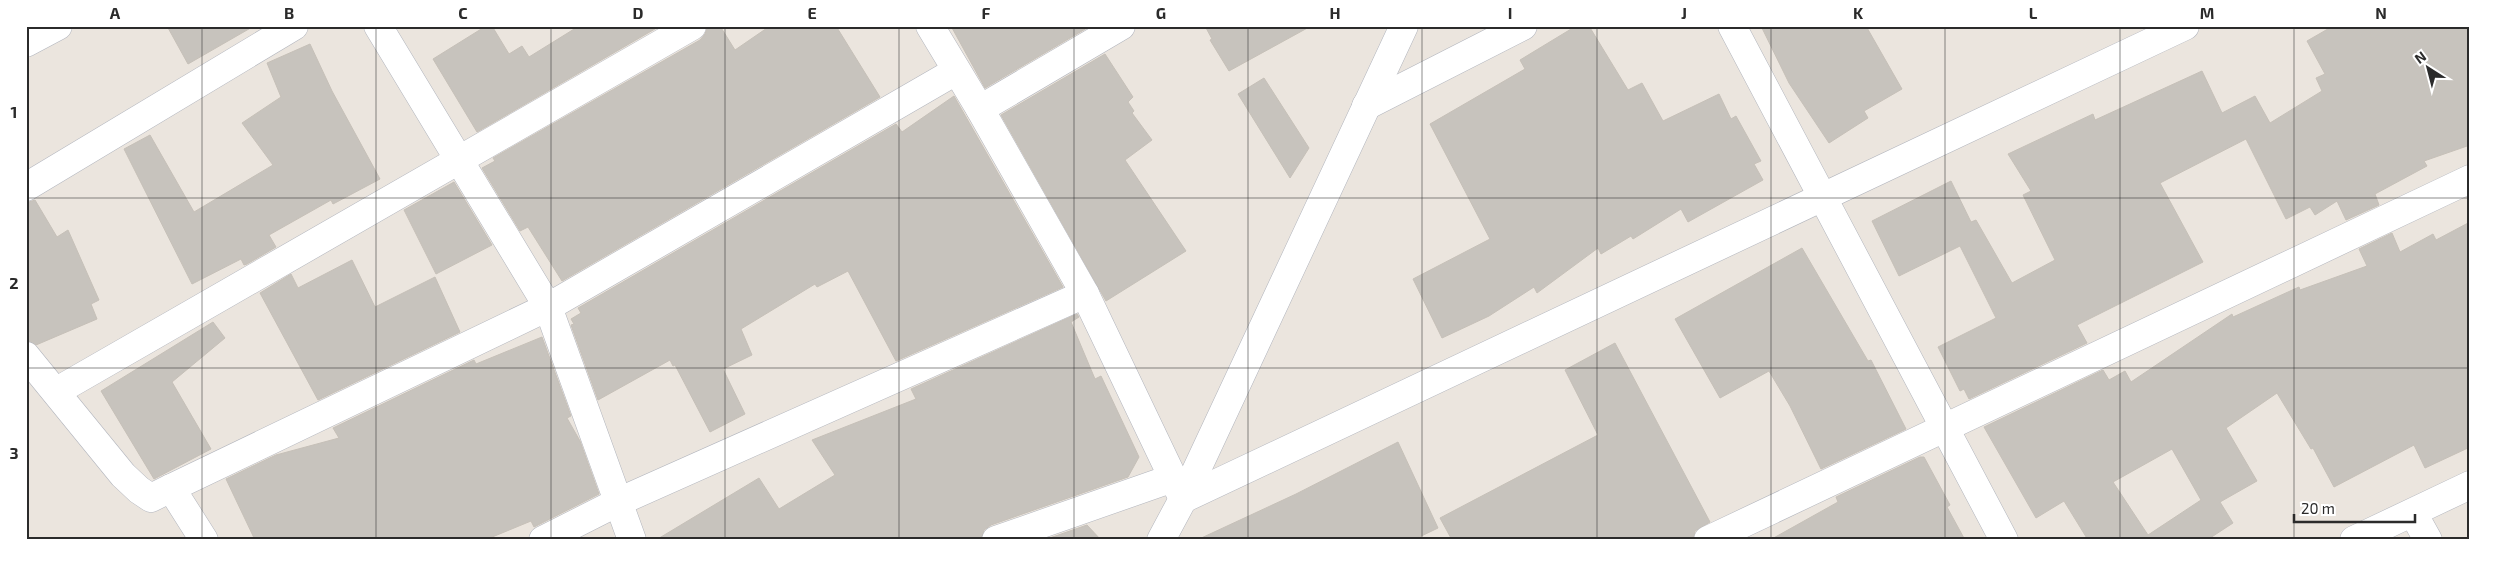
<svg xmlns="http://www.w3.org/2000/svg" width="2496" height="566" viewBox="0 0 2496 566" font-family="'Exo 2',sans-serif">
  <rect width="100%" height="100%" fill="#ebe5de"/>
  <!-- building -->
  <g fill="#c7c3bd" stroke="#c6c0b8" fill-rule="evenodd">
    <polygon points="167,26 254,26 188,64"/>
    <polygon points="486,26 492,26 509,54 522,46 529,57 579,26 660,26 477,132 433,59"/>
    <polygon points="708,26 720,26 735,50 770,26 836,26 880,97 562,281 528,227 520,231 482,168 495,161 493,158 700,40 705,34"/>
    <polygon points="951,26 1087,26 1087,28 985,88"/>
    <polygon points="1205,26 1311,26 1229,71 1210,40 1212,39"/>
    <polygon points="1576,26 1589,26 1628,90 1642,83 1663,121 1719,94 1731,119 1736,116 1761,161 1754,164 1763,180 1688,222 1681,209 1633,239 1631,236 1601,254 1598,248 1537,293 1534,287 1489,316 1442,338 1413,279 1490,239 1430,124 1525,69 1520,60"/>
    <polygon points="1761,26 1866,26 1902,89 1864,111 1868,118 1829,143 1789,83"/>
    <polygon points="2333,26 2470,26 2470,145 2424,161 2427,166 2375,194 2379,205 2346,220 2337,201 2315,215 2310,207 2286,219 2246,139 2160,183 2203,262 2077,325 2087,343 1969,399 1964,389 1960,391 1938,347 1996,318 1960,246 1899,276 1872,221 1951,181 1971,222 1976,220 2012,283 2055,260 2023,195 2031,191 2008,154 2093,114 2095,120 2202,71 2222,113 2255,96 2270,123 2322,91 2316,78 2325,74 2307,41"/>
    <polygon points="310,44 332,91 380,179 333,204 331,200 269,235 276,247 247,264 244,265 241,259 192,284 124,149 150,135 194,212 273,165 242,123 281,97 267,63"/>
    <polygon points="1105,54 1133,97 1128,102 1134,111 1132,113 1152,140 1125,160 1186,251 1106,301 1001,115"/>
    <polygon points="1264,78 1309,148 1290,178 1238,94"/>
    <polygon points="954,96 1063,287 896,361 848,271 817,287 815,284 741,329 752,355 723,369 745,414 710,432 675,365 673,366 670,360 598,400 571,325 574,324 571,319 581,313 578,308 896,124 902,132"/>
    <polygon points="454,182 492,245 436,274 404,210"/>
    <polygon points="35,200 57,237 68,230 99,300 91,304 97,319 36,345 26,341 26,203"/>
    <path d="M 2470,222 L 2470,447 L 2425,468 L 2414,445 L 2334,487 L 2313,448 L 2311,449 L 2277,393 L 2226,428 L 2257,481 L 2220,502 L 2233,523 L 2207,540 L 2088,540 L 2064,501 L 2036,518 L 1984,427 L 2103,370 L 2109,380 L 2125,371 L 2131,382 L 2232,314 L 2233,317 L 2299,287 L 2300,290 L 2367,266 L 2359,249 L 2392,233 L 2400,252 L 2433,234 L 2436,240 ZM 2172,449 L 2201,500 L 2148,535 L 2113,482 Z"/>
    <polygon points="1802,248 1868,361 1871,360 1906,429 1821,469 1790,406 1769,371 1720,398 1675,319"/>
    <polygon points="352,260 375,307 435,277 460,332 318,400 260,293 291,274 298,288"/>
    <polygon points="1077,314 1079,317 1071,322 1095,379 1101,376 1139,457 1128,477 991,525 984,530 981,540 656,540 759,478 779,509 835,475 812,440 916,399 911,389"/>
    <polygon points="213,322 225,338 172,382 211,449 154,479 101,391"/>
    <polygon points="542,337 571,416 567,418 580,441 599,494 534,527 531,521 485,540 255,540 226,479 276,455 339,438 333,428 474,360 476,364"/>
    <polygon points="1615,343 1710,522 1695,531 1693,540 1452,540 1440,518 1598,435 1565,370"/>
    <polygon points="1398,442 1438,528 1413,540 1197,540 1296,494"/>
    <polygon points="1920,457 1924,457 1950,505 1947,507 1965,540 1770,540 1838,502 1836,497"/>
    <polygon points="1087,525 1101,540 1044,540"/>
  </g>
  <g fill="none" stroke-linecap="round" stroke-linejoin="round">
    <defs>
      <g id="minor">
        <polyline points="378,26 548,307 632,540"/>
        <polyline points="930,26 980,109 1085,294 1183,499 2185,26"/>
        <polyline points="1732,26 2004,540"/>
        <polyline points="26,43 58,26"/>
        <polyline points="1366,106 1523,26"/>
        <polyline points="980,109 1121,26"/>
        <polyline points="26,187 294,26"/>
        <polyline points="26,356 123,475 139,490 151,498 171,488 204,540"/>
        <polyline points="57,391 692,26"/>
        <polyline points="171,488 548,307 956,71"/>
        <polyline points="2413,513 2428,540"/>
        <polyline points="543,540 618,502 1085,294"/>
        <polyline points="996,540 1173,478"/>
        <polyline points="1161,540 1183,499 1404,26"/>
        <polyline points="1708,540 2470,179"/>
        <polyline points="2354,540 2470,485"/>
      </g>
    </defs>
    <!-- minor casing -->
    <use href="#minor" stroke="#b2b5bd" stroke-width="29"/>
    <!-- minor -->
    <use href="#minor" stroke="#fff" stroke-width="28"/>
  </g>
  <!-- grid -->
  <path fill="none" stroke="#2b2b2b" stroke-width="1" stroke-opacity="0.55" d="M 202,26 L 202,540M 376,26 L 376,540M 551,26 L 551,540M 725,26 L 725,540M 899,26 L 899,540M 1074,26 L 1074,540M 1248,26 L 1248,540M 1422,26 L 1422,540M 1597,26 L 1597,540M 1771,26 L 1771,540M 1945,26 L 1945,540M 2120,26 L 2120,540M 2294,26 L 2294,540M 26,198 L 2470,198M 26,368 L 2470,368"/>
  <!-- border -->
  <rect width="2496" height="566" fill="none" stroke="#ffffff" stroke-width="55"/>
  <!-- north arrow -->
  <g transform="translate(2428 68) rotate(324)" stroke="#ffffff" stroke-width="4" paint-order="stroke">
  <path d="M0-4L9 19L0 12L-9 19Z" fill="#2b2b2b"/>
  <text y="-8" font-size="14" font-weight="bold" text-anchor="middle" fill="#2b2b2b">N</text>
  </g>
  <!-- scale -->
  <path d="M2294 514v8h121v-8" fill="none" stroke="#2b2b2b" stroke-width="2.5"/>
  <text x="2301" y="514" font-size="15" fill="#2b2b2b" stroke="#ffffff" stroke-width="4" paint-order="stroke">20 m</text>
  <rect x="28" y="28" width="2440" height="510" fill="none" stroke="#2b2b2b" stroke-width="2"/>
  <g font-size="16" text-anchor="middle" font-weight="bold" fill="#2b2b2b">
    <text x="115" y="19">A</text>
    <text x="289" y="19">B</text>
    <text x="463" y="19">C</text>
    <text x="638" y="19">D</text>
    <text x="812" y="19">E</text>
    <text x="986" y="19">F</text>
    <text x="1161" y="19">G</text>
    <text x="1335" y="19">H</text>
    <text x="1510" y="19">I</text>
    <text x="1684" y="19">J</text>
    <text x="1858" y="19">K</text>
    <text x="2033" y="19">L</text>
    <text x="2207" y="19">M</text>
    <text x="2381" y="19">N</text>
    <text x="14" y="118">1</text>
    <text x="14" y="289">2</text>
    <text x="14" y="459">3</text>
  </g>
</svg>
